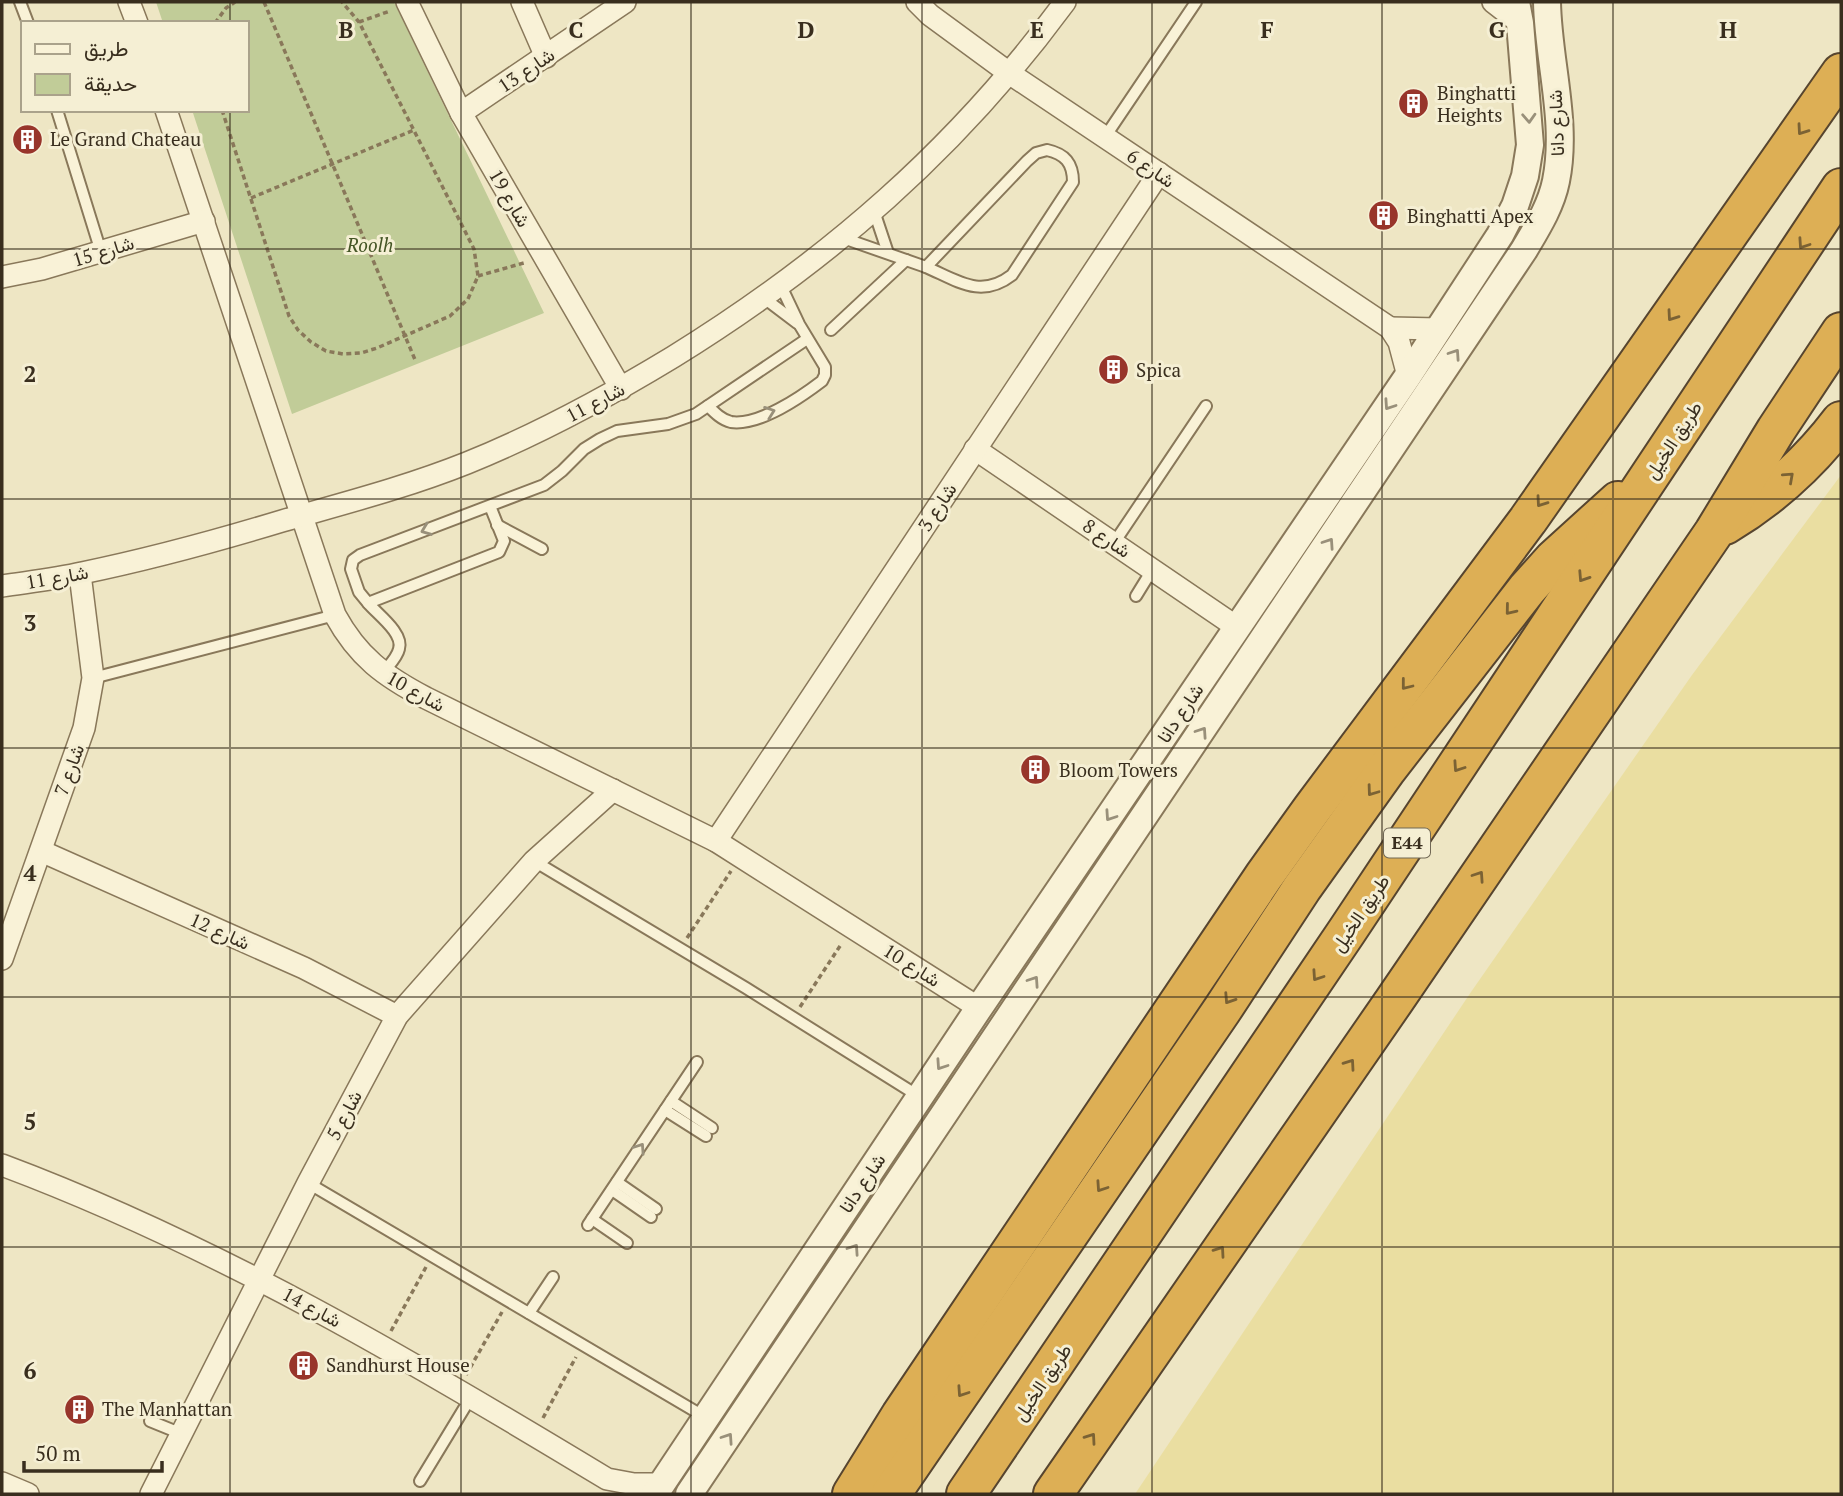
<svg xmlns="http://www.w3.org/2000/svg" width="1843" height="1496" viewBox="0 0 1843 1496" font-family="'PT Serif',Vazirmatn,serif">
  <rect width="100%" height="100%" fill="#eee6c4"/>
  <!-- green -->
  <polygon fill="#c1cc98" points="156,2 394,2 544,313 292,414 192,110 247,110 247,23 163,23"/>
  <!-- sand -->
  <polygon fill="#eadea1" points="1841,475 1841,1494 1135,1494 1471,992 1692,675"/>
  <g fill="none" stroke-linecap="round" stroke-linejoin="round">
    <defs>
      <g id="service">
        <polyline points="20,2 28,23"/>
        <polyline points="57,110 101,252"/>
        <polyline points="1105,137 1196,2"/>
        <path d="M 1047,150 C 1065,154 1073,163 1073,182 L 1012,275 C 981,299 958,281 926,267 L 1027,161 L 1036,153 Z"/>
        <polyline points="874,211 888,253"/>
        <polyline points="843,238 926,267"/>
        <polyline points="764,298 797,323"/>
        <polyline points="831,330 906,260"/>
        <path d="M 708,406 C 715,413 722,420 731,422 C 759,426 801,397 822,381 L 825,375 L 825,367 L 799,324 L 781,286"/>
        <polyline points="490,506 504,541 499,552 368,603 359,592 351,569 353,560 360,555 544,485 562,471 584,449 600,439 617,431 668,424 696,414 807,339"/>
        <polyline points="497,525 542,549"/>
        <polyline points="1114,543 1206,406"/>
        <polyline points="1136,596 1152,570"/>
        <path d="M 368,603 C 377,614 404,633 399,649 C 397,658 388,666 383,673"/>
        <polyline points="93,678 335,615"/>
        <polyline points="534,861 746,988 920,1097"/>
        <polyline points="671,1101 712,1128"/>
        <polyline points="665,1110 706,1136"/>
        <polyline points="617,1182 656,1209"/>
        <polyline points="308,1183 705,1417"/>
        <polyline points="612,1190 651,1217"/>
        <polyline points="592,1219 627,1243"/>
        <polyline points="588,1225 697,1062"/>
        <polyline points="529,1313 553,1277"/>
        <polyline points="150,1421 182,1434"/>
        <polyline points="420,1481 471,1397"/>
      </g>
      <g id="minor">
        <polyline points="129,2 137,23"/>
        <polyline points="407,2 461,113 621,389"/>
        <polyline points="522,2 546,57"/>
        <polyline points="917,2 930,15 1009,73 1390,328 1399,342 1408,376"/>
        <polyline points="1493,2 1520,23"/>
        <path d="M 166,110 L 335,615 C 358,657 384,676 426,698 L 716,841 L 979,1008"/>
        <polyline points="461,113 625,2"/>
        <polyline points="2,277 42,269 204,221"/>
        <polyline points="1390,328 1439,329"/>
        <polyline points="975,449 1238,628"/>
        <path d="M 2,586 C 28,582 56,579 82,573 C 150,559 216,541 282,521 C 345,503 407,487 467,463 C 539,434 607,397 673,357 C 828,261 957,149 1065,2"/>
        <polyline points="716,841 1159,173"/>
        <polyline points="41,851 304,968 397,1016"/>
        <polyline points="2,959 84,728 93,678 80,574"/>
        <path d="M 2,1165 C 216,1245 412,1361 607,1479 L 634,1484 L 662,1484"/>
        <polyline points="2,1483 28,1494"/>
        <polyline points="151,1494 308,1183 397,1016 534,861 613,790"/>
      </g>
      <g id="tertiary">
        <polyline points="655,1494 979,1008 1408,376 1500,235 1515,206 1525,176 1530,145 1520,23 1516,2"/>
        <path d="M 689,1494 L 1524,250 C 1537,228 1551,206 1556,181 C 1568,122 1548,61 1547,2"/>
      </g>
      <g id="motorway">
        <path d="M 1725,525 C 1770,498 1810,462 1841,421"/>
        <polyline points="852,1494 901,1415 1264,876 1312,809 1528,520 1841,73"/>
        <polyline points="891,1494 1222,1010 1302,888 1387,769 1527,589 1554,559 1618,501"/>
        <polyline points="966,1494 1347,931 1841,188"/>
        <polyline points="1053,1494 1394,1001 1714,532 1776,430 1841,332"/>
      </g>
    </defs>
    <!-- service casing -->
    <use href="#service" stroke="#89785a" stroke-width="14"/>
    <!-- minor casing -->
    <use href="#minor" stroke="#89785a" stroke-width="24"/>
    <!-- tertiary casing -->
    <use href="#tertiary" stroke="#89785a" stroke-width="30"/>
    <!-- motorway casing -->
    <use href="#motorway" stroke="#57452f" stroke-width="42"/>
    <!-- path -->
    <g stroke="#89785a" stroke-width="3.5" stroke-dasharray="5 3.5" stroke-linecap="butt">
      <polyline points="264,2 416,362"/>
      <polyline points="359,22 390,11"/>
      <polyline points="215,23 226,8 235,2"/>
      <polyline points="222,110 289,316 298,330 311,342 326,351 343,354 361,353 377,348 450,316 468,299 478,276 474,249 359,22 342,2"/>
      <polyline points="251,198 414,130"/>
      <polyline points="478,276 527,262"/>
      <polyline points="687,938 731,871"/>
      <polyline points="800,1007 842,943"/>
      <polyline points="391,1331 426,1267"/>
      <polyline points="466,1375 502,1312"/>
      <polyline points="543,1418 576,1357"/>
    </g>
    <!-- service -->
    <use href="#service" stroke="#f9f2d7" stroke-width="10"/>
    <!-- minor -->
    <use href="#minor" stroke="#f9f2d7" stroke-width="21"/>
    <!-- tertiary -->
    <use href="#tertiary" stroke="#f9f2d7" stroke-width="26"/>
    <!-- motorway -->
    <use href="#motorway" stroke="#ddaf55" stroke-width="38"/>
  </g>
  <!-- one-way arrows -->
  <defs><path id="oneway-chevron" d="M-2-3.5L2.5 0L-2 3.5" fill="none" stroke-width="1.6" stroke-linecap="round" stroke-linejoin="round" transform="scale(1.75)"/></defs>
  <g stroke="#99907a">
    <use href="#oneway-chevron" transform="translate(1529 118) rotate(87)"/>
    <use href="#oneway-chevron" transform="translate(1455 354) rotate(-56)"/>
    <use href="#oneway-chevron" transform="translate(1389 405) rotate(124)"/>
    <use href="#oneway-chevron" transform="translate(770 412) rotate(-20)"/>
    <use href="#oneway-chevron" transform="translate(426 530) rotate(159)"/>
    <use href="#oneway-chevron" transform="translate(1329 543) rotate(-56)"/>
    <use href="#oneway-chevron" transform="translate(1202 732) rotate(-56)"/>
    <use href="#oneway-chevron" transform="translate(1110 816) rotate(124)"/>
    <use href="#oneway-chevron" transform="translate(1034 981) rotate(-56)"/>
    <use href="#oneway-chevron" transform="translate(941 1065) rotate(124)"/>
    <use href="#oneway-chevron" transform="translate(640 1148) rotate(-56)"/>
    <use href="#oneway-chevron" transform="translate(854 1249) rotate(-56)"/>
    <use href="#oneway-chevron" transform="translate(728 1438) rotate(-56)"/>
  </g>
  <g stroke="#7b6234">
    <use href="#oneway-chevron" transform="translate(1802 130) rotate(125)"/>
    <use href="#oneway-chevron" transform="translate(1803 244) rotate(124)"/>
    <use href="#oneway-chevron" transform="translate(1672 316) rotate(125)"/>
    <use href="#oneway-chevron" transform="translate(1789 477) rotate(-42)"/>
    <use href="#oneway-chevron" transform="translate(1541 502) rotate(125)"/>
    <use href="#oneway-chevron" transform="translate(1583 577) rotate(123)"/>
    <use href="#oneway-chevron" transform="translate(1510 610) rotate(129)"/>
    <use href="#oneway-chevron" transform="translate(1406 685) rotate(128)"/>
    <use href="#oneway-chevron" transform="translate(1458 767) rotate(124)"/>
    <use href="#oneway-chevron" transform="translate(1372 791) rotate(126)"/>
    <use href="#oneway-chevron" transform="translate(1479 876) rotate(-56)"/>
    <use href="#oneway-chevron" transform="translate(1317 976) rotate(124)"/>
    <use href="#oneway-chevron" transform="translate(1229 999) rotate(123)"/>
    <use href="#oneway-chevron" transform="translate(1350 1064) rotate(-55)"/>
    <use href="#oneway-chevron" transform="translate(1101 1187) rotate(124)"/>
    <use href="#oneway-chevron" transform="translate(1220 1251) rotate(-55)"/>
    <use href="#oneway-chevron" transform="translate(962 1392) rotate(124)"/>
    <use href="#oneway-chevron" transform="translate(1091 1438) rotate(-55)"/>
  </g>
  <!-- grid -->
  <path fill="none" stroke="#392e1e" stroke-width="2" stroke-opacity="0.55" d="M 230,2 L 230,23M 461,2 L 461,1494M 691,2 L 691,1494M 922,2 L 922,1494M 1152,2 L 1152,1494M 1382,2 L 1382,1494M 1613,2 L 1613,1494M 230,110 L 230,1494M 2,249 L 1841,249M 2,499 L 1841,499M 2,748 L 1841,748M 2,997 L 1841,997M 2,1247 L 1841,1247"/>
  <!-- icons -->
  <defs>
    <symbol id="building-disc" viewBox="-11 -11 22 22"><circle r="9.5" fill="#98352b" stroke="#f5efd4"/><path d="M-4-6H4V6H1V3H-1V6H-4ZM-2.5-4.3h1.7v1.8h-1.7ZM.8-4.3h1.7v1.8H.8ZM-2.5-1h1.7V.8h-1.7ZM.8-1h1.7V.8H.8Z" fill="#fff"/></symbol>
  </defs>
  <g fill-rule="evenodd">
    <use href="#building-disc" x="1396" y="86" width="35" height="35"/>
    <use href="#building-disc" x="10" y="122" width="35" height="35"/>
    <use href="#building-disc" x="1366" y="198" width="35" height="35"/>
    <use href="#building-disc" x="1096" y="352" width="35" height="35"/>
    <use href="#building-disc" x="1018" y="752" width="35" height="35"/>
    <use href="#building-disc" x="286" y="1348" width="35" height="35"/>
    <use href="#building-disc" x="62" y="1392" width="35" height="35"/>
  </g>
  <g text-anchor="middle" stroke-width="6" stroke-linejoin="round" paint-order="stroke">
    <!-- shield labels -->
    <rect fill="#f5efd4" stroke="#716855" stroke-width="2" x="1384" y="828.5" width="46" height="29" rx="5"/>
    <g font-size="18" font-weight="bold" fill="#392e1e">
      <text x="1407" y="849">E44</text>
    </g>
    <!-- street labels -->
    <g font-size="19" fill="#392e1e" stroke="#f5efd4">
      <text transform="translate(526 70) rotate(-34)" y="7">شارع 13</text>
      <text transform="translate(1556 123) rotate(-92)" y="7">شارع دانا</text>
      <text transform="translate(1151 168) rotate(34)" y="7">شارع 6</text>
      <text transform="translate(510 198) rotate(60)" y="7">شارع 19</text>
      <text transform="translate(103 251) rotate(-17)" y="7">شارع 15</text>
      <text transform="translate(595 402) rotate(-28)" y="7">شارع 11</text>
      <text transform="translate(1673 440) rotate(-57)" y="7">طريق الخيل</text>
      <text transform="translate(937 507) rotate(-57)" y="7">شارع 3</text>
      <text transform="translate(1107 538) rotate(34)" y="7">شارع 8</text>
      <text transform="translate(57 577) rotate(-10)" y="7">شارع 11</text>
      <text transform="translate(416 691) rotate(29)" y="7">شارع 10</text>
      <text transform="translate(1180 713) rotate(-56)" y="7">شارع دانا</text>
      <text transform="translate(69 770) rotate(-70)" y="7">شارع 7</text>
      <text transform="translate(1360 913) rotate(-56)" y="7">طريق الخيل</text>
      <text transform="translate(220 931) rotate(24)" y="7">شارع 12</text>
      <text transform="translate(912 965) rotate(32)" y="7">شارع 10</text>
      <text transform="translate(344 1115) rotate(-62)" y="7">شارع 5</text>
      <text transform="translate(862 1183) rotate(-56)" y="7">شارع دانا</text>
      <text transform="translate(312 1307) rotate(28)" y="7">شارع 14</text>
      <text transform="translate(1042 1382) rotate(-56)" y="7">طريق الخيل</text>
    </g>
    <!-- poi labels -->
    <g font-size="19" fill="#392e1e" stroke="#f5efd4" text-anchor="start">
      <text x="1437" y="100">Binghatti<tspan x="1437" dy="22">Heights</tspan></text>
      <text x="50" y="146">Le Grand Chateau</text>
      <text x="1407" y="223">Binghatti Apex</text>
      <text x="1136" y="377">Spica</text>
      <text x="1059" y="777">Bloom Towers</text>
      <text x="326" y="1372">Sandhurst House</text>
      <text x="102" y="1416">The Manhattan</text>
    </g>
    <!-- park labels -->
    <g font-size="19" font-style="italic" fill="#445525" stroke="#f5efd4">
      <text x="370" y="252">Roolh</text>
    </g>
  </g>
  <g font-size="23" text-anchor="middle" font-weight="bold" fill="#392e1e" stroke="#f5efd4" stroke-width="6" stroke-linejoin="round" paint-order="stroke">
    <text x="346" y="38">B</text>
    <text x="576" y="38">C</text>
    <text x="806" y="38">D</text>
    <text x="1037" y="38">E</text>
    <text x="1267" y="38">F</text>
    <text x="1497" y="38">G</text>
    <text x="1728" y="38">H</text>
    <text x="30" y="382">2</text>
    <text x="30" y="631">3</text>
    <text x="30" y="881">4</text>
    <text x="30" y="1130">5</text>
    <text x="30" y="1379">6</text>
  </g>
  <!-- border -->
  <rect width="1843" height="1496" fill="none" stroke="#392e1e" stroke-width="7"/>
  <!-- legend -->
  <rect x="21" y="21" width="228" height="91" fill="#f5efd4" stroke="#aaa28b" stroke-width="2"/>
  <rect x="35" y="44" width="35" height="10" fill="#f9f2d7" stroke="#aaa28b" stroke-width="2"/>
  <text x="84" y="56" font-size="21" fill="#392e1e">طريق</text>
  <rect x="35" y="74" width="35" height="21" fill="#c1cc98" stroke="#aaa28b" stroke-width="2"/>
  <text x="84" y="91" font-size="21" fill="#392e1e">حديقة</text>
  <!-- scale -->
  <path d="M24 1461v10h138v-10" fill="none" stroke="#392e1e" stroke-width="3.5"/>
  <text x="35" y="1461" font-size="21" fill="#392e1e" stroke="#f5efd4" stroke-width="5" paint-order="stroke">50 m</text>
</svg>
